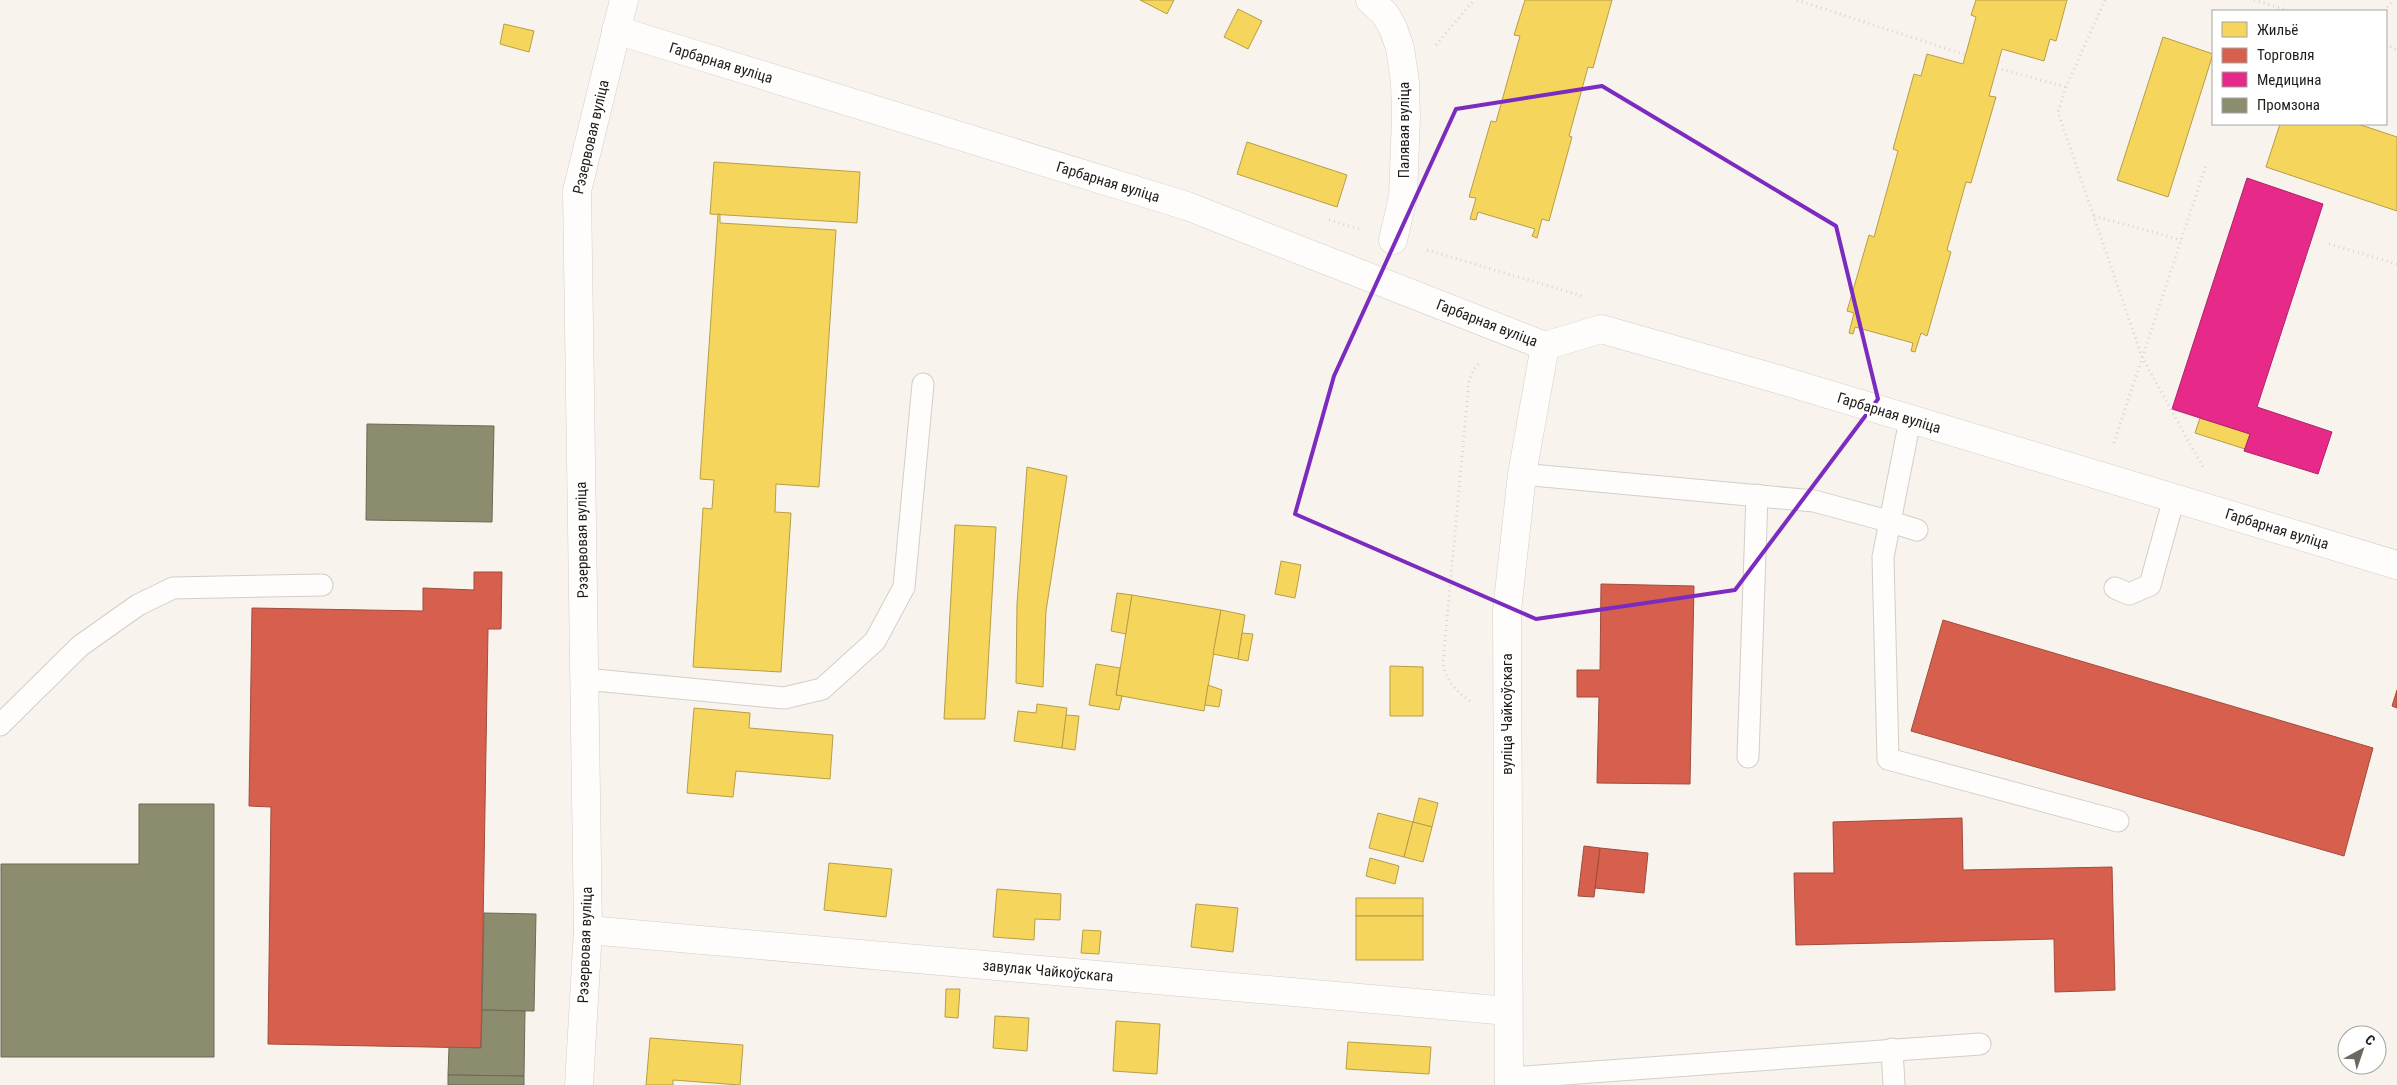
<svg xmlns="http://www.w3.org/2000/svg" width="2397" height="1085" viewBox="0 0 2397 1085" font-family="'Roboto Condensed',sans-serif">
  <rect width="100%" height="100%" fill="#f9f3ed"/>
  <!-- homes -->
  <g fill="#f6d55c" stroke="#b69e47">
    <polygon points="1140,0 1174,0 1167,14"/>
    <polygon points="1525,0 1612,0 1593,68 1588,67 1569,136 1572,137 1549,221 1542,219 1537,238 1532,236 1535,229 1478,212 1476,220 1470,219 1476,198 1469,197 1491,121 1496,122 1520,36 1514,35"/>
    <polygon points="1976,0 2067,0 2056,41 2050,39 2044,61 2002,49 1989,96 1996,97 1971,183 1966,182 1947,250 1951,252 1927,336 1921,333 1915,352 1911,351 1913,343 1855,327 1853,334 1849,333 1854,313 1847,311 1869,235 1874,237 1898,151 1893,149 1914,74 1921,76 1927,54 1963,64 1976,17 1971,15"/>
    <polygon points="1238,9 1262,21 1248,49 1224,37"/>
    <polygon points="504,24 534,31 529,52 500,44"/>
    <polygon points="2163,37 2213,54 2168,197 2117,180"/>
    <polygon points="2280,124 2358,124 2397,137 2397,211 2266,167"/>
    <polygon points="1247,142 1347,175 1337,207 1237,174"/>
    <polygon points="714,162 860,172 857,223 710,214"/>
    <polygon points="718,214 720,214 720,223 836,230 819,487 776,484 775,512 791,513 781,672 693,667 703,508 712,509 714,480 700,479"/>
    <polygon points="2200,418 2250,434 2245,449 2195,433"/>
    <polygon points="1027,467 1067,476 1046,611 1043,687 1016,683 1017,604"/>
    <polygon points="955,525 996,527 985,719 944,719"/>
    <polygon points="1281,561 1301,565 1295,598 1275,594"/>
    <polygon points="1117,593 1132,595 1126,634 1111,631"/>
    <polygon points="1132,595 1221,610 1204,711 1116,695"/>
    <polygon points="1221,610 1245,615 1238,659 1213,654"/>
    <polygon points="1242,633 1253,634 1248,661 1238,659"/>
    <polygon points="1096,664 1120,668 1116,695 1122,696 1119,710 1089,705"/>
    <polygon points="1390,666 1423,667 1423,716 1390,716"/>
    <polygon points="1208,685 1222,690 1219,707 1205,705"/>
    <polygon points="1037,704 1067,708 1062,748 1014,741 1018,711 1036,713"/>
    <polygon points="694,708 750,713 749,728 833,735 830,779 736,771 733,797 687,793"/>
    <polygon points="1066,715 1079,716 1075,750 1062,748"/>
    <polygon points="1419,798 1438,803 1432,827 1413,822"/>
    <polygon points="1378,813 1413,822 1404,857 1369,848"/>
    <polygon points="1413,822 1432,827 1423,862 1404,857"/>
    <polygon points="1370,858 1399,866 1395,884 1366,876"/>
    <polygon points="829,863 892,869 886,917 824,910"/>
    <polygon points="997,889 1061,894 1060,920 1035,919 1034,940 993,937"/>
    <rect x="1356" y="898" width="67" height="18"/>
    <polygon points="1196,904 1238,908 1233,952 1191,947"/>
    <rect x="1356" y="916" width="67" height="44"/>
    <polygon points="1083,930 1101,931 1099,954 1081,953"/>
    <polygon points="946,989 960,989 958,1018 945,1017"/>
    <polygon points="995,1016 1029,1018 1027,1051 993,1048"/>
    <polygon points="1116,1021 1160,1024 1157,1074 1113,1071"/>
    <polygon points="650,1038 743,1045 740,1085 673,1080 673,1085 646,1085"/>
    <polygon points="1348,1042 1431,1047 1429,1074 1346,1069"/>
  </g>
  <!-- shops -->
  <g fill="#d6604d" stroke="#a04c3d">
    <polygon points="474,572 502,572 501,629 488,629 481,1048 268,1044 271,807 249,806 252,608 423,611 423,588 474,590"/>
    <polygon points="1601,584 1694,586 1690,784 1597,783 1599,697 1577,697 1577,670 1600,670"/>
    <polygon points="1943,620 2373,748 2344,856 1911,731"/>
    <polygon points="2397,690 2397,708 2392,706"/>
    <polygon points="1962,818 1963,870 2112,867 2115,990 2055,992 2054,939 1796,945 1794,873 1834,873 1833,822"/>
    <polygon points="1584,846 1600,848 1594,897 1578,896"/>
    <polygon points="1600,848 1648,853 1644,893 1595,888"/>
  </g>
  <!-- health -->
  <polygon fill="#e7298a" stroke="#ac2568" points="2247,178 2323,204 2257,407 2332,432 2318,474 2244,451 2250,434 2172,409"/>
  <!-- industry -->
  <g fill="#8c8c6e" stroke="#6c6a54">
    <polygon points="367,424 494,426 492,522 366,520"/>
    <polygon points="139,804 214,804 214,1057 1,1057 1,864 139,864"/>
    <polygon points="484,913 536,914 534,1011 482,1010"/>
    <polygon points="482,1010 525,1011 524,1076 448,1075 449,1047 481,1048"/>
    <polygon points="448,1075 524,1076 524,1085 448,1085"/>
  </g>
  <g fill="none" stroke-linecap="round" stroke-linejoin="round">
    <defs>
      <g id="service">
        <polyline points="1910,420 1883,557 1888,759 2118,821"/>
        <polyline points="1522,474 1814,501 1888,521 1917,530"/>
        <polyline points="2115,588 2129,594 2150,585 2174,498"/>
        <polyline points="584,679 784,698 822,689 875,641 904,587 923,384"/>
        <polyline points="0,725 80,646 138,605 173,588 322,585"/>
        <polyline points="1748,757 1757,495"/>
        <polyline points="1892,1049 1894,1085"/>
        <polyline points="1509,1078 1980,1044"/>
      </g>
      <g id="minor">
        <polyline points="1370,0 1385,14 1393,28 1400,48 1405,82 1406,118 1403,197 1393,240"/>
        <polyline points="616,30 1187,206 1545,346 1601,329 1774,378 2397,565"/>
        <polyline points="588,930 1508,1011"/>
        <polyline points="579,1085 588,930 577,191 624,0"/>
        <polyline points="1509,1085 1507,611 1522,474 1545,346"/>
      </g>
    </defs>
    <!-- service casing -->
    <use href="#service" stroke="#d3cec8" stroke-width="23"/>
    <!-- minor casing -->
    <use href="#minor" stroke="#d3cec8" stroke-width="29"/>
    <!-- path -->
    <g stroke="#d7d5d3" stroke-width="3" stroke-dasharray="1 4" stroke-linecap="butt">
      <polyline points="1797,0 1966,55"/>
      <polyline points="2105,0 2066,87 2058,112 2142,357 2204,469"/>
      <polyline points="2254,0 2290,11"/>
      <polyline points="2384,11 2393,0"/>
      <polyline points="2386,44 2397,50"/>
      <polyline points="1436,45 1474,0"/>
      <polyline points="1997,68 2066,87"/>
      <polyline points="2094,216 2181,240"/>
      <polyline points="1329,220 1359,229"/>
      <polyline points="2329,244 2397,264"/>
      <polyline points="1427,250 1582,296"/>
      <polyline points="2114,443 2206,165"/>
      <path d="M 1470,701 C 1455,690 1446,681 1443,663 L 1469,381 L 1474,369 L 1481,361"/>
    </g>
    <!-- service -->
    <use href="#service" stroke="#fefdfc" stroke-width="21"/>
    <!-- minor -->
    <use href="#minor" stroke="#fefdfc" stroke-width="28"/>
  </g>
  <!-- marked area -->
  <path fill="none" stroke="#7b2cbf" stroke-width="4" stroke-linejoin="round" d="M 1602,86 L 1836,226 L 1878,399 L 1735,590 L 1536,619 L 1295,514 L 1334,376 L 1456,109 Z"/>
  <g text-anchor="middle" stroke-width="5" stroke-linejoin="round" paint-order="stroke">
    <!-- street labels -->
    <g font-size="15" fill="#211c17" stroke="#fff">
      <text transform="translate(721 63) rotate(17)" y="5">Гарбарная вуліца</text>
      <text transform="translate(1404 130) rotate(-90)" y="5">Палявая вуліца</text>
      <text transform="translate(591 137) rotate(-77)" y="5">Рэзервовая вуліца</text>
      <text transform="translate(1108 182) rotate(17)" y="5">Гарбарная вуліца</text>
      <text transform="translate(1487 323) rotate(21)" y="5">Гарбарная вуліца</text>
      <text transform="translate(1889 413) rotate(17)" y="5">Гарбарная вуліца</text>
      <text transform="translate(2277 529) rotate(17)" y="5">Гарбарная вуліца</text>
      <text transform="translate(582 540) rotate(-91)" y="5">Рэзервовая вуліца</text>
      <text transform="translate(1507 714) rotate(-90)" y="5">вуліца Чайкоўскага</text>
      <text transform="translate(585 945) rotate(-88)" y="5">Рэзервовая вуліца</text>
      <text transform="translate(1048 971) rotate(5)" y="5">завулак Чайкоўскага</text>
    </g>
  </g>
  <!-- legend -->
  <rect x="2212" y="10" width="175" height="115" fill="#ffffff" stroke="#a6a4a2"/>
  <rect x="2222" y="22" width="25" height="15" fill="#f6d55c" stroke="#a6a4a2"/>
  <text x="2257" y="35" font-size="15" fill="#211c17">Жильё</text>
  <rect x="2222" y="48" width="25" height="15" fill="#d6604d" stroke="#a6a4a2"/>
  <text x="2257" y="60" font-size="15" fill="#211c17">Торговля</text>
  <rect x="2222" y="72" width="25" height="15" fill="#e7298a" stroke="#a6a4a2"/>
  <text x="2257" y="85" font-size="15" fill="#211c17">Медицина</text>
  <rect x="2222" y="98" width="25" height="15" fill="#8c8c6e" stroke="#a6a4a2"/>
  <text x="2257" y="110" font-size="15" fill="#211c17">Промзона</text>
  <!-- north arrow -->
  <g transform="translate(2362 1050) rotate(40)"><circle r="24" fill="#ffffff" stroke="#a6a4a2"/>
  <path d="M0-4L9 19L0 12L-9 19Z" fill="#6d6762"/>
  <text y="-8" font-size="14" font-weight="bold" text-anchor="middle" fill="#211c17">С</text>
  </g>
</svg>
